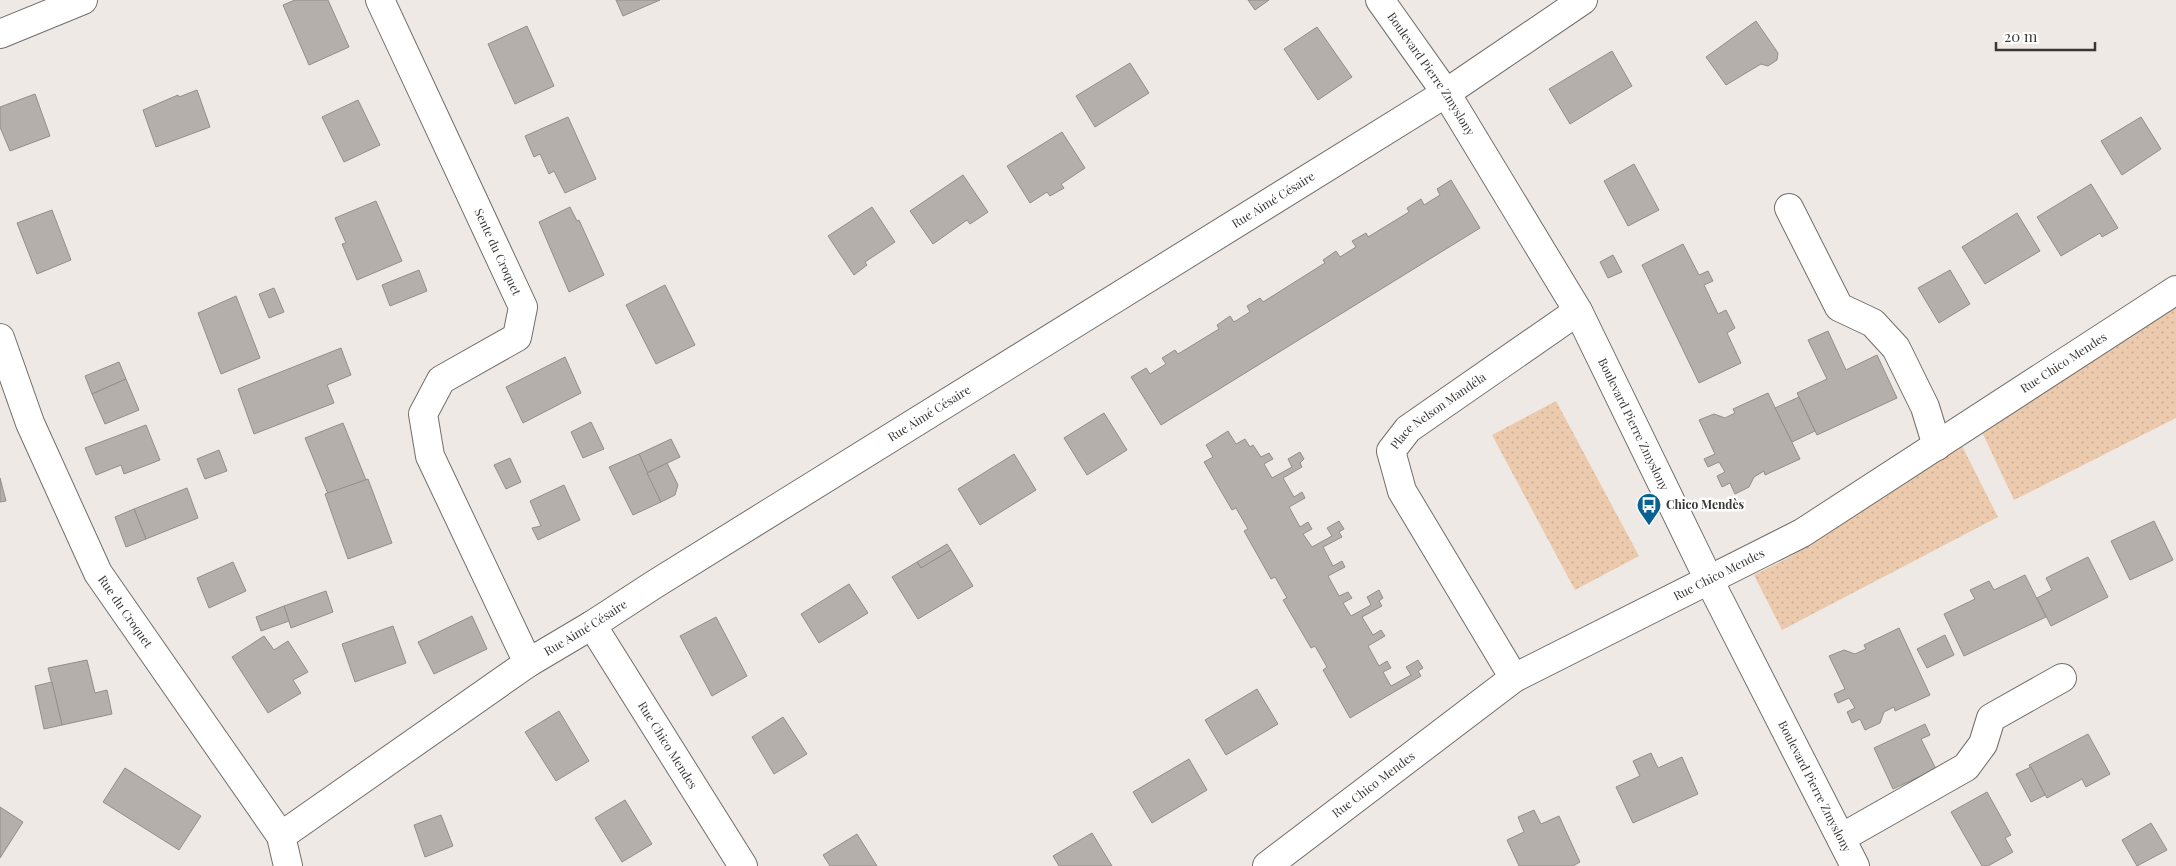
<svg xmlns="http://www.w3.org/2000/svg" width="2176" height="866" viewBox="0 0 2176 866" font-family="'Playfair Display',serif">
  <defs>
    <pattern id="green-dots" width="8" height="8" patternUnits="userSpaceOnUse" patternTransform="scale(1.25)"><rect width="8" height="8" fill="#eccaad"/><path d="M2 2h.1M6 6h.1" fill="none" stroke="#cbae95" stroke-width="1.8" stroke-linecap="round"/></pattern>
  </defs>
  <rect width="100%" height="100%" fill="#eee9e5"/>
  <!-- green -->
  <g fill="url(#green-dots)">
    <polygon points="2176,303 2176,418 2014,500 1981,430"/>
    <polygon points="1556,401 1639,556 1575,590 1492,435"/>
    <polygon points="1961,444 1998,517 1782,630 1754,575 1790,557"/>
  </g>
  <!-- building -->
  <g fill="#b4afab" stroke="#928e8a">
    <polygon points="295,0 328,0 349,47 309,65 283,5"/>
    <polygon points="616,0 660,0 623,16"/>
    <polygon points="1248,0 1269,0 1255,10"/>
    <polygon points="1756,21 1778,53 1777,60 1768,66 1761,64 1726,85 1706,57"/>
    <polygon points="527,26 554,86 515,104 488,44"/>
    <polygon points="1317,27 1352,77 1318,100 1284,49"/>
    <polygon points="1612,51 1632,86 1570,124 1549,89"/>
    <polygon points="1130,63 1149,93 1095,127 1076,96"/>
    <polygon points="197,90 210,127 156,147 143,110 178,95 179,97"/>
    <polygon points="35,94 50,136 10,151 0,127 0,107"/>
    <polygon points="358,100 380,145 344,162 322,117"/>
    <polygon points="568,117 596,179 565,193 554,171 549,174 540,154 534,157 525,136"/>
    <polygon points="2141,117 2161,149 2122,175 2101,141"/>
    <polygon points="1062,132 1085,168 1061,184 1064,188 1050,196 1047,192 1030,203 1007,166"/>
    <polygon points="1634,164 1659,210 1628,226 1604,181"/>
    <polygon points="963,175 988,212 970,224 967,220 933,244 910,211"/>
    <polygon points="1451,180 1480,228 1161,425 1131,377 1146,368 1150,374 1166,364 1162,358 1175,350 1178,354 1219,329 1217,325 1230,316 1234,322 1250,312 1247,306 1260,298 1263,302 1325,263 1323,260 1336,251 1340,257 1356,247 1352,241 1366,233 1368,237 1409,212 1407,208 1421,199 1424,205 1440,195 1437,189"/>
    <polygon points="2091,184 2118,228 2102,237 2100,233 2061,256 2037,217"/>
    <polygon points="376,201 402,261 357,280 342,244 346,243 335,218"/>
    <polygon points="570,207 577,221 579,220 604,275 569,292 539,222"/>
    <polygon points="872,207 895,242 865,262 867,265 854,275 828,236"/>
    <polygon points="52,210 71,260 37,274 17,223"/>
    <polygon points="2017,213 2040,251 1985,284 1962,247"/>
    <polygon points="1683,244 1699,275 1708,271 1713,281 1704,285 1718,314 1726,310 1735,328 1727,333 1741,363 1699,383 1642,265"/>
    <polygon points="1613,255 1622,272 1608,278 1600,262"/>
    <polygon points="419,270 427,291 390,306 382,285"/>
    <polygon points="1950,270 1970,304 1939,323 1918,288"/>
    <polygon points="665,285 695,345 656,364 626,305"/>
    <polygon points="274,288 284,312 269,318 259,294"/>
    <polygon points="236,296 260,358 221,374 198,313"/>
    <polygon points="1828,331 1846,370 1877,355 1897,398 1817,435 1797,393 1827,379 1808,340"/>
    <polygon points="341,348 351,375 327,385 334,403 254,434 238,389"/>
    <polygon points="565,357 581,393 523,423 506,387"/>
    <polygon points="119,362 126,379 92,394 85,376"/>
    <polygon points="126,379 139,410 105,424 92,394"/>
    <polygon points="1768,393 1800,459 1765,475 1764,471 1754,477 1749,487 1735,494 1730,483 1722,487 1717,476 1725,472 1719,462 1708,467 1704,459 1715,454 1699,420 1714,414 1725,418 1735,413 1733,409"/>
    <polygon points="1799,397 1815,431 1792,442 1775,408"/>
    <polygon points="1104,413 1127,450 1087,475 1064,438"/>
    <polygon points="591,422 604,449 583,458 571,432"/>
    <polygon points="343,423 366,480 328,494 305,438"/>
    <polygon points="146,425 160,460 124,474 121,465 96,475 85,448"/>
    <polygon points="1228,431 1236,444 1245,439 1250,447 1253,445 1261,457 1269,453 1273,459 1264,464 1272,478 1292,467 1288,459 1300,452 1304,459 1300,463 1302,467 1283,478 1294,497 1302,492 1305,498 1289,507 1300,527 1308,522 1312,529 1303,534 1312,547 1332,536 1327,528 1339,521 1344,529 1339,532 1342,537 1323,547 1333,566 1342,561 1345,567 1328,576 1339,596 1348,592 1352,598 1343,603 1351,616 1371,605 1367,597 1379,590 1383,598 1379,601 1382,606 1362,617 1373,635 1381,630 1385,636 1368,646 1379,666 1387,661 1391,668 1383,672 1391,686 1411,675 1406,667 1418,660 1423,668 1418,671 1421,676 1350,718 1323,670 1327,667 1315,646 1311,648 1283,600 1287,598 1275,577 1271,579 1244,531 1248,529 1236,508 1232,510 1204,462 1213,457 1206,445"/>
    <polygon points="671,439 680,457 647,473 639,454"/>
    <polygon points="219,450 227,471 205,479 197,459"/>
    <polygon points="639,454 661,502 633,515 609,467"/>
    <polygon points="1014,454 1036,490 980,525 958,489"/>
    <polygon points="510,458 521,482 506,489 494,465"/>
    <polygon points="667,463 678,485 675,495 661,502 647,473"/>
    <polygon points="0,478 6,501 0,502"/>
    <polygon points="368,479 392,543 348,559 325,494"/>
    <polygon points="564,485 580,520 538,540 532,528 541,526 530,501"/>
    <polygon points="187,488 198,518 146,539 134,509"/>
    <polygon points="134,509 146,539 126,547 115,517"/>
    <polygon points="2154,521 2173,560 2130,580 2111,541"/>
    <polygon points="947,544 951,550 921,568 917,562"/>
    <polygon points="951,550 973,586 918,619 892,577 917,562 921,568"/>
    <polygon points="2088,557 2108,597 2051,626 2037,598 2052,590 2046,578"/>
    <polygon points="233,562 246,591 209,608 197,578"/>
    <polygon points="2025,575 2046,617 1964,656 1944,614 1975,599 1970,590 1989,581 1994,590"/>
    <polygon points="849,584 868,613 819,643 801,614"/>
    <polygon points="326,591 333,612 291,628 284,606"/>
    <polygon points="284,606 289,621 261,631 256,617"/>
    <polygon points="472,616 487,649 434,674 418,642"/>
    <polygon points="716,617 747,676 712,696 680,636"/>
    <polygon points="393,626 406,663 355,682 342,644"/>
    <polygon points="1899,628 1930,695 1895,711 1894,707 1884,712 1880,723 1865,730 1860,719 1852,723 1847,712 1855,708 1849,698 1838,703 1834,694 1845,689 1829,656 1844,650 1855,654 1866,649 1864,645"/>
    <polygon points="1945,635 1954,655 1927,668 1917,649"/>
    <polygon points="264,636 274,650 288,641 308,672 293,680 301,693 268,713 232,657"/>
    <polygon points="87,660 95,693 107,690 112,714 62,725 48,668"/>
    <polygon points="52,682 62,725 44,729 35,686"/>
    <polygon points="1257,689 1278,724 1226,755 1205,720"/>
    <polygon points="559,711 589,761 556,781 525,732"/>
    <polygon points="783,717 807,754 774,774 752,737"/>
    <polygon points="1925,724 1930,735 1921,739 1936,769 1893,789 1874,748"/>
    <polygon points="2088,734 2110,774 2086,787 2082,779 2047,798 2029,765"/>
    <polygon points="1651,753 1658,768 1682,757 1698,794 1633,823 1616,787 1640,776 1633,761"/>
    <polygon points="1189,759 1207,790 1152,823 1133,792"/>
    <polygon points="2031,767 2045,795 2031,802 2016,774"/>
    <polygon points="125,768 201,816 179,850 103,802"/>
    <polygon points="1987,792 2011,835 2005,838 2013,852 1988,866 1982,866 1951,812"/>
    <polygon points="625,800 652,844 622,862 595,818"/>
    <polygon points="0,807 23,822 0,858"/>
    <polygon points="1534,810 1541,824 1559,816 1580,862 1573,866 1519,866 1507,840 1524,832 1518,817"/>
    <polygon points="441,815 453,846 425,857 414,825"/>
    <polygon points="2151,823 2167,850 2137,866 2122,840"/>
    <polygon points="1092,833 1112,866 1059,866 1053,856"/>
    <polygon points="857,834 877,866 830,866 823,855"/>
  </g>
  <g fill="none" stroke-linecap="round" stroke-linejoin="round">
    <defs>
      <g id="minor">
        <path id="s1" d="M 380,0 L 523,307 L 517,337 L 441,380 L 423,414 L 430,456 L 528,663"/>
        <path id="s2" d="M 1380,0 L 1446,93 L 1578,311 L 1709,580 L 1855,866"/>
        <polyline points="0,34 83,0"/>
        <polyline points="1789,208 1839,307 1873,323 1896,348 1925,407 1937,446"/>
        <path id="s3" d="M 0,338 L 30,423 L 98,573 L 281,836 L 288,866"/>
        <path id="s4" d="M 592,625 L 743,866"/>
        <path id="s5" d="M 1514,678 L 1402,491 L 1391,451 L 1408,429 L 1578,311"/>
        <path id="s6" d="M 281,836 L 528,663 L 592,625 L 655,584 L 1446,93 L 1583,0"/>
        <polyline points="1841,838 1966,767 1983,744 1991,718 2062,678"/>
        <path id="s7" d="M 1267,866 L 1514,678 L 1802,533 L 2176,290"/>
      </g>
    </defs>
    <!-- minor casing -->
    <use href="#minor" stroke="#726e6a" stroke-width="30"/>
    <!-- minor -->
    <use href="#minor" stroke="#fff" stroke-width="28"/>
  </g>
  <!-- icons -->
  <defs>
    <symbol id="bus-pin" viewBox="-11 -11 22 30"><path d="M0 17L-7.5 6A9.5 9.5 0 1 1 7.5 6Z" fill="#096192" stroke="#fff"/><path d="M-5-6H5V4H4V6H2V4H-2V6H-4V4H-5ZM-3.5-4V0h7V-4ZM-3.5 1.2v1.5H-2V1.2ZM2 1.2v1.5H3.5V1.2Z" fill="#fff"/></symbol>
  </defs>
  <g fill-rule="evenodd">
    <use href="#bus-pin" x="1635" y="491" width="28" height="38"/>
  </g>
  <g text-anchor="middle" stroke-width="5" stroke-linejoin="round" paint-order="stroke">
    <!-- street labels -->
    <g font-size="12" fill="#393736" stroke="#fff">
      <text dy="4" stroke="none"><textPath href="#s2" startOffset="90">Boulevard Pierre Zmyslony</textPath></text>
      <text dy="4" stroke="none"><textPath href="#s6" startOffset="1179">Rue Aimé Césaire</textPath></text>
      <text dy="4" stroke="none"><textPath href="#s1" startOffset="278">Sente du Croquet</textPath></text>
      <text dy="4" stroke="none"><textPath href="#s7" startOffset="945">Rue Chico Mendes</textPath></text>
      <text dy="4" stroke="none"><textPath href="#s5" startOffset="322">Place Nelson Mandéla</textPath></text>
      <text dy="4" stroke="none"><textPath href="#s6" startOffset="774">Rue Aimé Césaire</textPath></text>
      <text dy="4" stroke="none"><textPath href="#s2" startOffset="495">Boulevard Pierre Zmyslony</textPath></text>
      <text dy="4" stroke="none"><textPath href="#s7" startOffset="540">Rue Chico Mendes</textPath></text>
      <text dy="4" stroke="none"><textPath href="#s3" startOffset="302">Rue du Croquet</textPath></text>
      <text dy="4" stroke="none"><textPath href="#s6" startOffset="369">Rue Aimé Césaire</textPath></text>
      <text dy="4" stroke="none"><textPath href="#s4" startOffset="142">Rue Chico Mendes</textPath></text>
      <text dy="4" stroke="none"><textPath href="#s7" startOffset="134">Rue Chico Mendes</textPath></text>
      <text dy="4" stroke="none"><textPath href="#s2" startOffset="900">Boulevard Pierre Zmyslony</textPath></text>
    </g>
    <!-- poi labels -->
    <g font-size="12" font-weight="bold" fill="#393736" stroke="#fff" text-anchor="start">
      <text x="1666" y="509">Chico Mendès</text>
    </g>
  </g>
  <!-- scale -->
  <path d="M1996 42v8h99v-8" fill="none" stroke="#393736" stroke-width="2.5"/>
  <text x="2004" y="42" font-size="15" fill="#393736" stroke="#ffffff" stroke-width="4" paint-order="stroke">20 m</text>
</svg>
